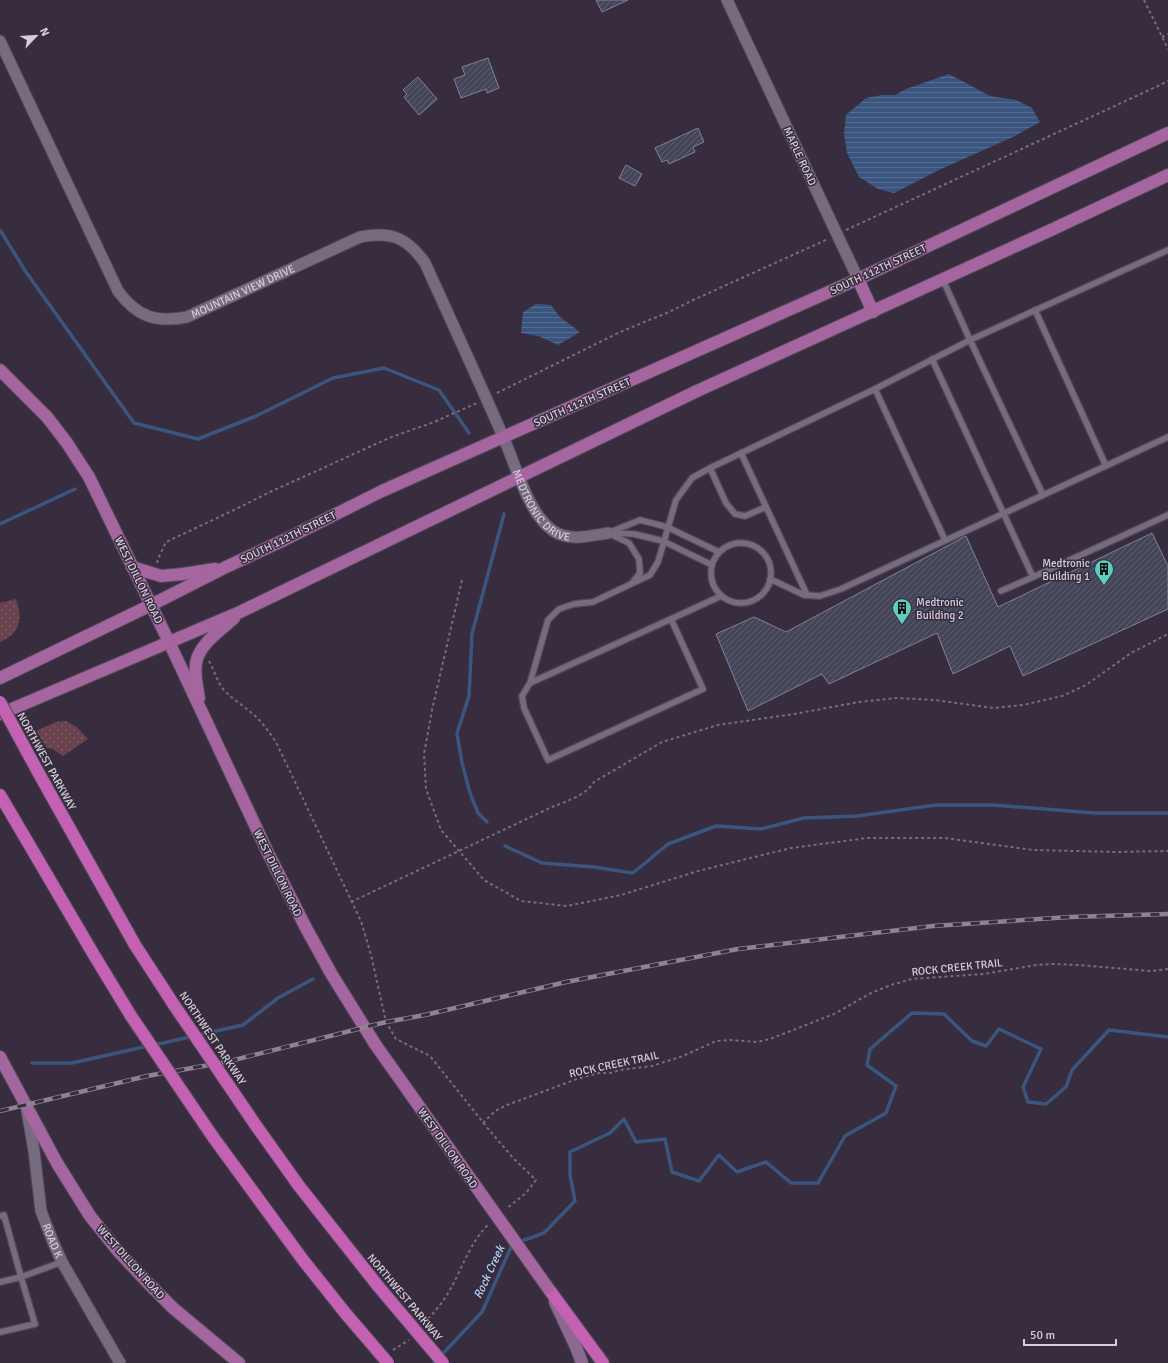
<svg xmlns="http://www.w3.org/2000/svg" width="1168" height="1363" viewBox="0 0 1168 1363" font-family="Signika,sans-serif">
  <defs>
    <pattern id="garden-dots" width="8" height="8" patternUnits="userSpaceOnUse"><rect width="8" height="8" fill="#6a424e"/><path d="M2 2h.1M6 6h.1" fill="none" stroke="#7e5c67" stroke-width="1.8" stroke-linecap="round"/></pattern>
    <pattern id="water-rules" width="6" height="5" patternUnits="userSpaceOnUse"><rect width="6" height="5" fill="#3a567f"/><path d="M0 2.5h6" fill="none" stroke="#566d91"/></pattern>
    <pattern id="building-hatch" width="6" height="6" patternUnits="userSpaceOnUse"><rect width="6" height="6" fill="#444559"/><path d="M-1 1l2-2M0 6l6-6M5 7l2-2" fill="none" stroke="#5e5f70"/></pattern>
  </defs>
  <rect width="100%" height="100%" fill="#372d3f"/>
  <!-- garden -->
  <g fill="url(#garden-dots)">
    <path d="M 16,599 C 23,620 20,633 0,642 L 0,603 Z"/>
    <polygon points="66,721 77,727 88,739 63,756 53,749 47,748 36,731 56,722"/>
  </g>
  <!-- water -->
  <g fill="url(#water-rules)">
    <polygon points="949,74 990,96 1016,100 1032,108 1040,122 1015,136 939,170 894,193 878,189 859,177 847,153 844,134 846,115 866,98 882,95 895,95 906,89"/>
    <polygon points="536,304 551,305 560,317 580,332 558,345 538,336 521,333 523,312"/>
  </g>
  <g fill="none" stroke-linecap="round" stroke-linejoin="round">
    <!-- stream -->
    <g stroke="#3a567f" stroke-width="3.5">
      <polyline points="0,230 26,272 134,423 198,439 256,416 333,378 384,368 439,390 469,433"/>
      <polyline points="0,524 75,489"/>
      <polyline points="487,822 478,813 470,793 462,763 457,733 469,696 472,634 504,514"/>
      <polyline points="505,846 542,863 594,867 633,873 668,844 716,826 761,829 804,818 857,816 936,805 993,805 1095,813 1168,813"/>
      <polyline points="154,1045 243,1025 278,998 313,979"/>
      <polyline points="32,1063 72,1063 148,1046"/>
      <polyline points="519,1242 544,1233 575,1201 570,1175 570,1152 610,1133 624,1119 636,1142 665,1139 672,1172 699,1181 719,1155 737,1172 766,1162 791,1183 818,1183 845,1136 886,1113 896,1086 867,1065 870,1049 912,1013 944,1014 972,1041 986,1046 999,1029 1041,1049 1023,1087 1028,1102 1046,1104 1066,1087 1072,1070 1109,1030 1168,1037"/>
      <polyline points="434,1363 482,1312 512,1245 513,1245"/>
    </g>
  </g>
  <!-- building -->
  <g fill="url(#building-hatch)" stroke="#808298">
    <polygon points="596,0 628,0 602,12"/>
    <polygon points="488,58 499,88 487,93 486,89 461,98 454,79 465,75 462,67"/>
    <polygon points="418,77 437,99 419,115 404,97 407,94 403,90"/>
    <polygon points="698,128 704,142 693,147 695,152 669,164 667,160 662,162 655,148"/>
    <polygon points="626,165 642,174 635,186 619,178"/>
    <polygon points="1152,533 1168,566 1168,609 1023,676 1010,646 953,674 937,633 829,684 822,674 748,711 716,634 754,617 786,632 966,536 998,607"/>
  </g>
  <g fill="none" stroke-linecap="round" stroke-linejoin="round">
    <defs>
      <g id="lane">
        <polyline points="1035,310 1106,466"/>
        <polyline points="932,359 1033,577 1168,515"/>
        <polyline points="875,389 945,540"/>
        <polyline points="741,453 807,595"/>
        <polyline points="710,468 726,503 735,514 745,516 766,507"/>
        <polyline points="1043,495 970,340 1168,250"/>
        <polyline points="608,533 640,520 667,527 719,552"/>
        <polyline points="610,533 634,534 663,541 712,565"/>
        <polyline points="612,535 629,543 639,559 640,573 633,582"/>
        <circle cx="741" cy="573" r="30"/>
        <polyline points="770,579 804,595 820,596 841,589 1168,437"/>
        <polyline points="1001,591 1033,577"/>
        <polygon points="671,619 703,689 548,760 524,708 522,696 530,683"/>
        <polyline points="671,619 721,596"/>
        <polyline points="530,683 548,620 559,609 574,604 593,602 650,575 658,562 676,500 692,478 710,468 875,389 970,340 943,280"/>
        <polyline points="0,1216 4,1215 21,1277 62,1262"/>
        <polyline points="0,1282 21,1277 35,1324 0,1332"/>
      </g>
      <g id="street">
        <polyline points="727,0 858,279"/>
        <path id="s1" d="M 0,41 L 118,291 C 137,317 156,323 187,317 L 360,237 C 390,231 407,237 425,263 C 451,320 477,377 502,434 C 515,462 527,512 552,530 C 568,542 590,536 608,533"/>
        <path id="s2" d="M 27,1111 L 34,1151 L 41,1211 L 53,1242 L 62,1262 L 120,1363"/>
      </g>
      <polyline id="secondary" points="555,1302 576,1347 582,1363"/>
      <g id="primary">
        <polyline points="858,279 873,312"/>
        <polyline points="0,370 47,417 67,443 89,477 169,642 269,855 306,928 332,975 375,1044 489,1205"/>
        <polyline points="132,567 161,576 183,574 215,569"/>
        <polyline points="0,678 151,605 226,567 284,540 382,491 858,279 1168,133"/>
        <path d="M 199,698 C 197,687 194,674 196,663 C 199,644 221,630 234,618"/>
        <polyline points="0,714 240,612 697,391 1051,230 1168,175"/>
        <polyline points="0,1057 57,1163 90,1216 118,1251 148,1283 173,1308 239,1363"/>
      </g>
      <g id="highway">
        <polyline points="38,772 135,945 174,1005"/>
        <polyline points="0,795 94,955 131,1016"/>
        <polyline points="257,1127 299,1186 378,1286"/>
        <polyline points="213,1137 303,1260 346,1314"/>
        <polyline points="548,1288 603,1363"/>
      </g>
    </defs>
    <!-- lane casing -->
    <use href="#lane" stroke="#514959" stroke-width="8"/>
    <!-- street casing -->
    <use href="#street" stroke="#514959" stroke-width="13"/>
    <!-- secondary casing -->
    <use href="#secondary" stroke="#514959" stroke-width="14"/>
    <!-- primary casing -->
    <use href="#primary" stroke="#514959" stroke-width="14"/>
    <!-- highway casing -->
    <use href="#highway" stroke="#514959" stroke-width="14"/>
    <!-- path -->
    <g stroke="#766d7d" stroke-width="2" stroke-dasharray="3 3" stroke-linecap="butt">
      <polyline points="1144,0 1168,49"/>
      <polyline points="1162,37 1168,34"/>
      <polyline points="846,230 1158,86 1168,81"/>
      <polyline points="497,393 620,332 669,312 691,301 828,239"/>
      <polyline points="157,563 158,559 166,542 234,510 270,492 389,438 434,422 477,403"/>
      <polyline points="462,580 432,710 424,754 426,789 441,830 484,880 521,901 567,906 621,895 698,871 791,848 867,838 945,838 1033,850 1117,852 1168,851"/>
      <path d="M 209,661 C 214,670 217,681 223,689 C 232,699 244,706 254,715 C 263,723 269,732 276,742 L 361,921 L 371,955 L 386,1022 L 396,1039 L 430,1056 L 490,1131 L 513,1158 L 536,1180 L 526,1193 L 506,1209"/>
      <path d="M 351,902 L 552,807 C 567,801 585,796 594,782 L 662,742 L 718,725 L 794,714 L 859,702 L 897,698 L 935,700 L 993,708 L 1023,705 L 1062,696 L 1086,685 L 1131,653 L 1168,634"/>
      <polyline points="483,1123 495,1111 507,1105 577,1079 599,1073 611,1073 620,1070 652,1066 683,1056 716,1041 730,1040 757,1042 770,1039 834,1014 871,993 891,985 912,979 983,974 1036,965 1053,964 1078,965 1151,971 1168,969"/>
      <path d="M 424,1323 C 434,1313 444,1301 451,1288 C 462,1268 472,1239 489,1224"/>
      <polyline points="393,1350 409,1340"/>
    </g>
    <!-- lane -->
    <use href="#lane" stroke="#766b7f" stroke-width="5.5"/>
    <!-- street -->
    <use href="#street" stroke="#766b7f" stroke-width="11"/>
    <!-- secondary -->
    <use href="#secondary" stroke="#8d688f" stroke-width="12"/>
    <!-- primary -->
    <use href="#primary" stroke="#a5659e" stroke-width="12"/>
    <!-- highway -->
    <use href="#highway" stroke="#c461b3" stroke-width="12"/>
    <defs>
      <polyline id="rail" points="0,1111 147,1076 226,1062 386,1022 425,1015 566,982 738,949 933,926 1070,917 1168,914"/>
    </defs>
    <!-- rail casing -->
    <use href="#rail" stroke="#8c8493" stroke-width="4.5"/>
    <!-- rail -->
    <use href="#rail" stroke="#372d3f" stroke-width="3" stroke-dasharray="9" stroke-linecap="butt"/>
    <defs>
      <polyline id="primary-bridge" points="489,1205 548,1288"/>
      <g id="highway-bridge">
        <polyline points="0,702 38,772"/>
        <polyline points="174,1005 257,1127"/>
        <polyline points="131,1016 213,1137"/>
        <polyline points="378,1286 443,1363"/>
        <polyline points="346,1314 388,1363"/>
      </g>
    </defs>
    <!-- primary-bridge casing -->
    <use href="#primary-bridge" stroke="#514959" stroke-width="14" stroke-linecap="butt"/>
    <!-- highway-bridge casing -->
    <use href="#highway-bridge" stroke="#514959" stroke-width="14" stroke-linecap="butt"/>
    <!-- primary-bridge -->
    <use href="#primary-bridge" stroke="#a5659e" stroke-width="12"/>
    <!-- highway-bridge -->
    <use href="#highway-bridge" stroke="#c461b3" stroke-width="12"/>
  </g>
  <!-- icons -->
  <defs>
    <symbol id="building-pin" viewBox="-11 -11 22 30"><path d="M0 17L-7.5 6A9.5 9.5 0 1 1 7.5 6Z" fill="#5ccebb" stroke="#372d3f"/><path d="M-4-6H4V6H1V3H-1V6H-4ZM-2.5-4.3h1.7v1.8h-1.7ZM.8-4.3h1.7v1.8H.8ZM-2.5-1h1.7V.8h-1.7ZM.8-1h1.7V.8H.8Z" fill="#111"/></symbol>
  </defs>
  <g fill-rule="evenodd">
    <use href="#building-pin" x="1093" y="558" width="22" height="30"/>
    <use href="#building-pin" x="891" y="597" width="22" height="30"/>
  </g>
  <g text-anchor="middle" stroke-width="3" stroke-linejoin="round" paint-order="stroke">
    <!-- street labels -->
    <g font-size="11" fill="#d5cfdb" stroke="#372d3f">
      <text transform="translate(800 156) rotate(65)" y="4">MAPLE ROAD</text>
      <text transform="translate(878 269) rotate(-25)" y="4">SOUTH 112TH STREET</text>
      <text dy="4" stroke="none"><textPath href="#s1" startOffset="417">MOUNTAIN VIEW DRIVE</textPath></text>
      <text transform="translate(582 402) rotate(-24)" y="4">SOUTH 112TH STREET</text>
      <text dy="4" stroke="none"><textPath href="#s1" startOffset="893">MEDTRONIC DRIVE</textPath></text>
      <text transform="translate(288 537) rotate(-26)" y="4">SOUTH 112TH STREET</text>
      <text transform="translate(139 580) rotate(64)" y="4">WEST DILLON ROAD</text>
      <text transform="translate(47 761) rotate(61)" y="4">NORTHWEST PARKWAY</text>
      <text transform="translate(278 873) rotate(64)" y="4">WEST DILLON ROAD</text>
      <text transform="translate(957 967) rotate(-6)" y="4">ROCK CREEK TRAIL</text>
      <text transform="translate(213 1038) rotate(56)" y="4">NORTHWEST PARKWAY</text>
      <text transform="translate(614 1064) rotate(-12)" y="4">ROCK CREEK TRAIL</text>
      <text transform="translate(448 1148) rotate(55)" y="4">WEST DILLON ROAD</text>
      <text dy="4" stroke="none"><textPath href="#s2" startOffset="133">ROAD K</textPath></text>
      <text transform="translate(131 1262) rotate(48)" y="4">WEST DILLON ROAD</text>
      <text transform="translate(405 1297) rotate(50)" y="4">NORTHWEST PARKWAY</text>
    </g>
    <!-- poi labels -->
    <g font-size="11" fill="#d5cfdb" stroke="#372d3f" text-anchor="end">
      <text x="1090" y="567">Medtronic<tspan x="1090" dy="13">Building 1</tspan></text>
      <text x="916" y="606" text-anchor="start">Medtronic<tspan x="916" dy="13">Building 2</tspan></text>
    </g>
    <!-- water labels -->
    <g font-size="12" font-style="italic" fill="#b4d0f8" stroke="#372d3f">
      <text transform="translate(489 1272) rotate(-65)" y="4">Rock Creek</text>
    </g>
  </g>
  <!-- north arrow -->
  <g transform="translate(36 36) rotate(65)" stroke="#372d3f" stroke-width="3" paint-order="stroke">
  <path d="M0-3L7 15L0 10L-7 15Z" fill="#d5cfdb"/>
  <text y="-6" font-size="11" font-weight="bold" text-anchor="middle" fill="#d5cfdb">N</text>
  </g>
  <!-- scale -->
  <path d="M1024 1339v6h92v-6" fill="none" stroke="#d5cfdb" stroke-width="2"/>
  <text x="1030" y="1339" font-size="12" fill="#d5cfdb" stroke="#372d3f" stroke-width="3" paint-order="stroke">50 m</text>
</svg>
